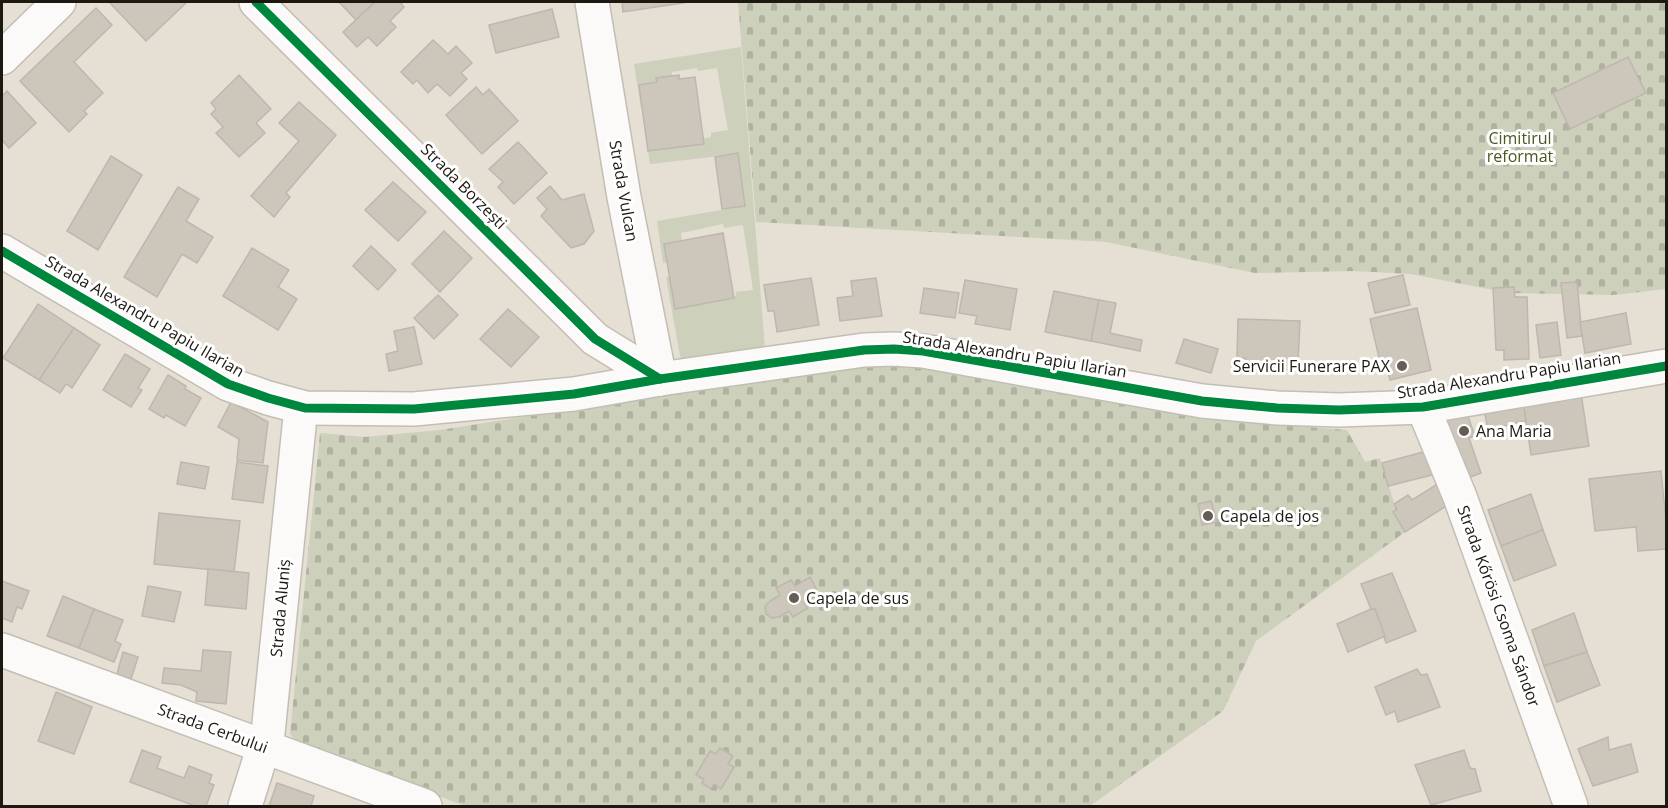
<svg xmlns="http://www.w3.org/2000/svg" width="1668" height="808" viewBox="0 0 1668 808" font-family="'Open Sans',sans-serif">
  <defs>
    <pattern id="cemetery-stones" width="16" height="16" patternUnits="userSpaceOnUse" patternTransform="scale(1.5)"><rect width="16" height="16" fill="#cdd0bb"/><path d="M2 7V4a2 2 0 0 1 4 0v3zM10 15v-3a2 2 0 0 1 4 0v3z" fill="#b0b2a0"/></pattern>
  </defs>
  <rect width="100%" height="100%" fill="#e6dfd4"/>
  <!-- green -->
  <polygon fill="#cdd0bb" points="741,47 765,349 682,360 680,356 666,277 687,274 708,301 736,296 736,292 753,290 743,225 724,228 723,224 681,233 684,259 663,263 657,221 745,206 738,154 650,164 643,119 663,115 686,142 711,137 711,133 728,130 717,68 698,71 697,68 672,72 672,76 656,79 661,105 641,108 634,64"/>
  <!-- cemetery -->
  <g fill="url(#cemetery-stones)">
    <polygon points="738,2 1666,2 1666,289 1613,295 1509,293 1410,274 1354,271 1255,273 1106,242 756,222"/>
    <polygon points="863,363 894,363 1022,383 1218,420 1347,430 1365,462 1380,458 1394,503 1397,509 1393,513 1405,532 1256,641 1223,711 1090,806 465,806 300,744 290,734 320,433 364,437 440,430"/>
  </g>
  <!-- building -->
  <g fill="#cdc6ba" stroke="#bdb7af" stroke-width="1.5">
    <polygon points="111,2 187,2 146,41 110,3"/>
    <polygon points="339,2 375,2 356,20"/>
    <polygon points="375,2 403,2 401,4 404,7 390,21 396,27 377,46 368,37 357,47 343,32"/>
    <polygon points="622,2 682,2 683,3 623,12"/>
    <polygon points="96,8 112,25 74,62 103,93 84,111 87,114 69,132 20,81"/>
    <polygon points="552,9 559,37 496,53 489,25"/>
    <polygon points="433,40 448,54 456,46 472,63 461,73 467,79 450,96 437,84 428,93 417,80 413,84 401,72"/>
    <polygon points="1628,57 1646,93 1570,129 1553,93"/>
    <polygon points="239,75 271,109 256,123 265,133 239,157 216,133 223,127 211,114 216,109 211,103"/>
    <polygon points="679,75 679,79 695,77 704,144 648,151 639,85 657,82 656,78"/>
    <polygon points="476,87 483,95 489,89 518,121 482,154 446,115"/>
    <polygon points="7,91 36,123 9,148 2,140 2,96"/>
    <polygon points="299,102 336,135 286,193 290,197 274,217 251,196 299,141 279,123"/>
    <polygon points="518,142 547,173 514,204 498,187 503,182 489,169"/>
    <polygon points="738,153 745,206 722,209 715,157"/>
    <polygon points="111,156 142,175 98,250 67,231"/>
    <polygon points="393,182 426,212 398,241 365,210"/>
    <polygon points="550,186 562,200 584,194 594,231 584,244 571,248 541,216 547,209 537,198"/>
    <polygon points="178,187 199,199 186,221 213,237 197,263 182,254 157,297 124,277"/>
    <polygon points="444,231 472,258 440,292 412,264"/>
    <polygon points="723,233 734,298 675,309 664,244"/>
    <polygon points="371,246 396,270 378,290 353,266"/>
    <polygon points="252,248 289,270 278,287 297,299 278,330 223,296"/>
    <polygon points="1403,275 1410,305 1375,313 1368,283"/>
    <polygon points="811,278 819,325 777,332 774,311 768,311 764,285"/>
    <polygon points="876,278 882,316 840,321 837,298 853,296 851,281"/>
    <polygon points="965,280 1017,289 1010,330 975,324 977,316 959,313"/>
    <polygon points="1577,282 1582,336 1567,338 1561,283"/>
    <polygon points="1514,287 1515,297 1527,297 1529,359 1504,360 1504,350 1496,350 1493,288"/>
    <polygon points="924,288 959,293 955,318 920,313"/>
    <polygon points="1054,291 1099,300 1091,341 1045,332"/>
    <polygon points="438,295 458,315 434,339 414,318"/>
    <polygon points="1099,300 1116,303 1110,333 1142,340 1140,351 1091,341"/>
    <polygon points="38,304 74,328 39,380 3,358"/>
    <polygon points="1417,308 1431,370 1390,380 1387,368 1382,370 1370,319"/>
    <polygon points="508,309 539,337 511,367 480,339"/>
    <polygon points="1626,313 1631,344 1585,353 1580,322"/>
    <polygon points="1238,319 1300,321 1298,363 1289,363 1289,370 1246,369 1246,358 1237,358"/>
    <polygon points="1557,322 1561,355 1540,358 1536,325"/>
    <polygon points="414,327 422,364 389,371 386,354 398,351 394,331"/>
    <polygon points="74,328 100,345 72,388 66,384 60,393 39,380"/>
    <polygon points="1184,339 1218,349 1211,373 1176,363"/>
    <polygon points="125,354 150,369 138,388 142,390 131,407 103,390"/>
    <polygon points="168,375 186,386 185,389 201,398 185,426 166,415 164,418 149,409"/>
    <polygon points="1581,393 1589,446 1531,455 1523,402"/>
    <polygon points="231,402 268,422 263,463 237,460 239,439 218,427"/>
    <polygon points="1523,402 1526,421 1488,429 1484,410"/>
    <polygon points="1465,408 1475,436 1469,438 1481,473 1462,480 1440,417"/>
    <polygon points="1427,451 1436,474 1388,486 1382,463"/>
    <polygon points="181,462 209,467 205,489 177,484"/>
    <polygon points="237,462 268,466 263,503 232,499"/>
    <polygon points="1661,471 1666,521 1666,549 1638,551 1636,527 1595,531 1589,479"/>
    <polygon points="1439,483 1448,505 1405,532 1393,512 1397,509 1394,504 1408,495 1412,500"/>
    <polygon points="1531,494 1543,530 1501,546 1488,510"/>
    <polygon points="1211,501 1217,522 1202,525 1198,504"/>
    <polygon points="159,513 240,521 234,572 154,564"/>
    <polygon points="1543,530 1556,565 1514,581 1501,546"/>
    <polygon points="208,569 249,573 246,609 205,605"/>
    <polygon points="1392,573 1416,631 1386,643 1375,609 1371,609 1361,584"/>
    <polygon points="810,577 819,594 804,603 808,608 793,617 789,611 779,617 772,618 766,614 765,606 770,601 780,595 776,588 791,580 795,586"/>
    <polygon points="2,581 29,591 22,609 17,607 12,622 2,618"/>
    <polygon points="148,586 181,592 174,622 142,616"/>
    <polygon points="63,596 94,609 79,648 47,636"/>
    <polygon points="94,609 123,620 115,641 121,644 114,662 79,648"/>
    <polygon points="1371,609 1375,609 1385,636 1348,652 1337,624"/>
    <polygon points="1574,613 1587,652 1544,666 1532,630"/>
    <polygon points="203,650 231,652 226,704 196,701 197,692 181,685 162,683 164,668 201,671"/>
    <polygon points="123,652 138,657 131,679 117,674"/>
    <polygon points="1587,652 1600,685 1557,702 1544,666"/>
    <polygon points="1417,669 1421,675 1427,674 1440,707 1398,722 1395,711 1386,715 1375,687"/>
    <polygon points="56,692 92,707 74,754 38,741"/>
    <polygon points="1608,737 1609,750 1631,744 1638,772 1593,786 1578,749"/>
    <polygon points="720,748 733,756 728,764 734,767 721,789 714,784 711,789 702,783 704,779 696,775 710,751 716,754"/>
    <polygon points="142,750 161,757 157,768 184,778 189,766 212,775 209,783 214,785 206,806 195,806 130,782"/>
    <polygon points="1464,750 1470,768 1475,769 1481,791 1431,805 1415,765"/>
    <polygon points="277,783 314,796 311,806 269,806"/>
  </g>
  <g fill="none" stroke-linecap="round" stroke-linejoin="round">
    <defs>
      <g id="minor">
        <polyline points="256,2 595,339 660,379"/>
        <polyline points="592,2 624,197 660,379"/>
        <polyline points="2,58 59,2"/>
        <polyline points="2,251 228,384 268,398 305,408 414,409 574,394 660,379 864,350 894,349 923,351 1202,401 1277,408 1339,410 1423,407 1666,366"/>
        <polyline points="1423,407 1460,497 1571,806"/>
        <polyline points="2,650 425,806"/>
        <polyline points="245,806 268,733 300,417 299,407"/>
      </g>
    </defs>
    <!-- minor casing -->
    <use href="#minor" stroke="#c3beb5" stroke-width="36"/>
    <!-- minor -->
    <use href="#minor" stroke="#fbfaf9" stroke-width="33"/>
    <defs>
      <g id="cycleway">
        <polyline points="256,2 595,339 660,379"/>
        <polyline points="2,251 228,384 268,398 305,408 414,409 574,394 660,379 864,350 894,349 923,351 1202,401 1277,408 1339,410 1423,407 1666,366"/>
      </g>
    </defs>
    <!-- cycleway casing -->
    <use href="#cycleway" stroke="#fff" stroke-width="13"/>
    <!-- cycleway -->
    <use href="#cycleway" stroke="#00873e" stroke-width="9"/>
  </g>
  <!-- markers -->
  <g fill="#635e55" stroke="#fff" stroke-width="2">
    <circle cx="1402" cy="366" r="6"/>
    <circle cx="1464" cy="431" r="6"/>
    <circle cx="1208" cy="516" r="6"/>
    <circle cx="794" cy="598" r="6"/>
  </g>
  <g text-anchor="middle" stroke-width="6" stroke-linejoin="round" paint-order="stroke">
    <!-- park labels -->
    <g font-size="16" fill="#495a20" stroke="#fff">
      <text x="1520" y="144">Cimitirul<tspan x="1520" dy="18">reformat</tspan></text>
    </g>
    <!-- street labels -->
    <g font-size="16" fill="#1d1911" stroke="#fff">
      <text transform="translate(464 186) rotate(45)" y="6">Strada Borzești</text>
      <text transform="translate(624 191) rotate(80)" y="6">Strada Vulcan</text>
      <text transform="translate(145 316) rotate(30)" y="6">Strada Alexandru Papiu Ilarian</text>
      <text transform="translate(1015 354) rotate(9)" y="6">Strada Alexandru Papiu Ilarian</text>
      <text transform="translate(1509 375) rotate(-9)" y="6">Strada Alexandru Papiu Ilarian</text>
      <text transform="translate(1499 606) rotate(70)" y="6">Strada Kőrösi Csoma Sándor</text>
      <text transform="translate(280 608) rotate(-85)" y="6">Strada Aluniș</text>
      <text transform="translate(213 728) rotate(20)" y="6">Strada Cerbului</text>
    </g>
    <!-- poi labels -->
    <g font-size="16" fill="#1d1911" stroke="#fff" text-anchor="start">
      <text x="1390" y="372" text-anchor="end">Servicii Funerare PAX</text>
      <text x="1476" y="437">Ana Maria</text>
      <text x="1220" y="522">Capela de jos</text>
      <text x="806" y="604">Capela de sus</text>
    </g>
  </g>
  <!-- border -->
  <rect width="1668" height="808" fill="none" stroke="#1d1911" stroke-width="6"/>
</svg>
